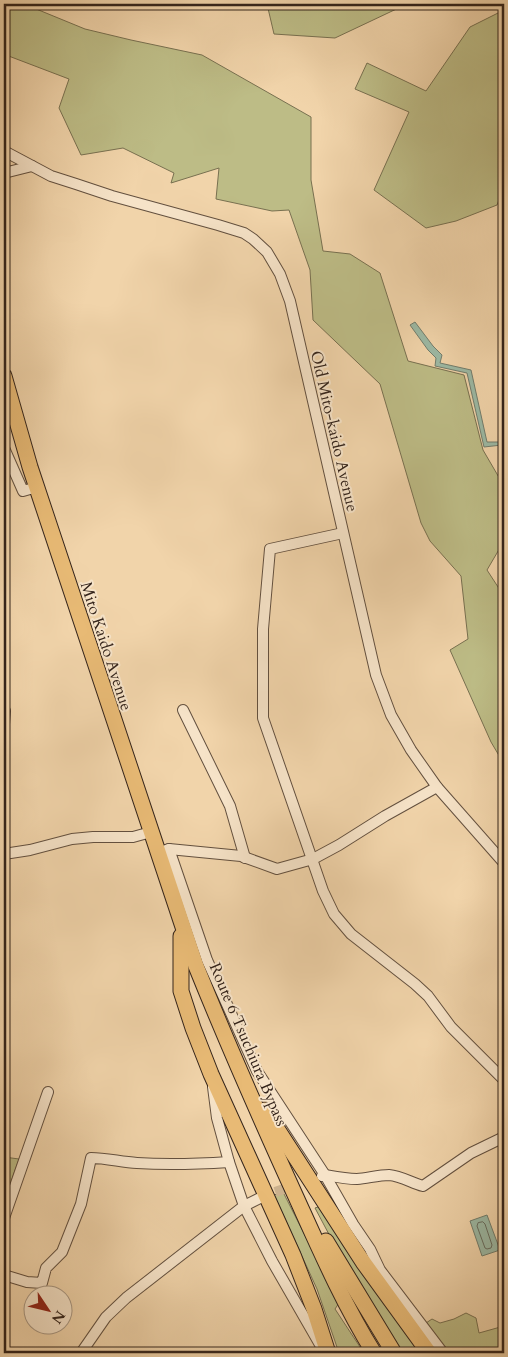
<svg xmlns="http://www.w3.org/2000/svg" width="508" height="1357" viewBox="0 0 508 1357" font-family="Cardo,serif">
  <rect width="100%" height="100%" fill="#f1d4aa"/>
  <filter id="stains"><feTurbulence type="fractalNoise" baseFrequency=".004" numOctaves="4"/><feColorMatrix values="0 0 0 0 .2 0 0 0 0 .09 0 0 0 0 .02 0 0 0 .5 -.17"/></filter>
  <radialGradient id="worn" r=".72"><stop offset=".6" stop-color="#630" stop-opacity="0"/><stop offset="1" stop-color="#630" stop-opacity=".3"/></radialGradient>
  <!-- green -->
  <g fill="#bdbc86" stroke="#787050">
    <polygon points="4,4 24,4 85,29 131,40 202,55 311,117 311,180 323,251 350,254 380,273 408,361 464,375 483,450 504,486 504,541 487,570 500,590 504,593 504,764 491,742 450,650 468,639 461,576 430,541 421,523 380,384 313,320 310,270 289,210 272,211 216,199 219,168 171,183 174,173 123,148 81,155 59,108 69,79 6,55 4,56"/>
    <polygon points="267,4 407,4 335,38 274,34"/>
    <polygon points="502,11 504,13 504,187 497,205 456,221 426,228 374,190 409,112 355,89 367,63 426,91 470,27"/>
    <polygon points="4,1157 19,1159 4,1202"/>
    <polygon points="283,1192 339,1303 335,1309 364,1353 339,1353 317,1289 274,1195"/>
    <polygon points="321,1206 424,1353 402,1353 332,1240 315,1208"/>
    <polygon points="466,1313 476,1318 479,1333 504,1326 504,1353 448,1353 426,1323 432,1319 440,1323 454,1319"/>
  </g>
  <!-- water -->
  <g fill="#9cb9a4" stroke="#727d6d">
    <polygon points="415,322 433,346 442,355 440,363 471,370 487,442 504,442 504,448 502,445 484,447 467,373 435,366 436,358 428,350 410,325"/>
    <polygon points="487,1215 500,1250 482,1256 470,1221"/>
  </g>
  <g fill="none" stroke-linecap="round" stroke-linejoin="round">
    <!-- shore -->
    <polygon stroke="#686e60" stroke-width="1" points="483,1222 485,1224 492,1245 491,1248 487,1249 485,1248 477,1226 478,1223"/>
    <!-- minor-tunnel -->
    <polyline stroke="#cbb18d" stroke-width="10" stroke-dasharray="10 5" stroke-linecap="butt" points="261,1197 315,1178"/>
    <defs>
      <g id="minor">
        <polyline points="4,151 51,176 76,184 112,196 218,225 244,233 253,239 267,252 280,274 290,301 376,675 391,715 411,750 437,787 504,863"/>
        <polyline points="4,173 32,166"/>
        <polyline points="4,448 23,491 37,487"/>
        <polyline points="343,533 270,549 263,629 263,718 323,891 334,914 351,934 415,984 428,996 451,1027 504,1080"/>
        <polyline points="4,709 5,711 4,724"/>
        <polyline points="183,710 230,806 245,858"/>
        <polyline points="169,849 207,960 257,1071 325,1175 353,1224 370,1249 380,1270 443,1353"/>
        <polyline points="166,850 169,849 241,856 277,869 313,859 339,845 385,816 437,787"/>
        <polyline points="4,854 30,850 72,839 93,837 133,837 151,832"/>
        <polyline points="213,1087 217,1118 229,1162 244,1206 272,1261 322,1348"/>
        <path d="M 322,1176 L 325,1175 C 336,1177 346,1179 357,1179 C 368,1178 379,1175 389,1175 C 401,1176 412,1183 423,1186 L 471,1153 L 504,1137"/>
        <polyline points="4,1218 48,1092"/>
        <path d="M 4,1275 L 27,1282 L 42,1283 L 46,1268 L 62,1252 L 81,1204 L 91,1158 C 106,1158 121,1162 137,1163 C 167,1165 198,1164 229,1162"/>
        <polyline points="81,1353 106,1317 126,1298 244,1206 260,1198"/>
      </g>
      <g id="highway">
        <path d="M 4,376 L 30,467 L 196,966 C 227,1043 261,1120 296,1197 C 320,1250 343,1303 374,1353"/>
        <polyline points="181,936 181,991 193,1028 211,1074 293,1255 314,1309 328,1353"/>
        <polyline points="265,1110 363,1262 429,1353"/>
        <polyline points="326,1241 394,1353"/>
      </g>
    </defs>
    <!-- minor casing -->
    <use href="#minor" stroke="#63503f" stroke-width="12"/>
    <!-- highway casing -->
    <use href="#highway" stroke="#34241b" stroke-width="17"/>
    <!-- minor -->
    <use href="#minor" stroke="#f6e3c8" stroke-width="10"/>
    <!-- highway -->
    <use href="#highway" stroke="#e8ba75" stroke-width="15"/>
  </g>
  <g text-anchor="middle" stroke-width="4" stroke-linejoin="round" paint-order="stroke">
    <!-- street labels -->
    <g font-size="16" fill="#34241b" stroke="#f6e3c8">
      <text transform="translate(335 431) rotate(77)" y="6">Old Mito-kaido Avenue</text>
      <text transform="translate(107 646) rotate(72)" y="6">Mito Kaido Avenue</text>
      <text transform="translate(249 1044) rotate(67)" y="6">Route 6 Tsuchiura Bypass</text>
    </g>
  </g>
  <!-- margin -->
  <rect width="508" height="1357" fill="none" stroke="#f1d4aa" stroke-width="20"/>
  <rect x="5" y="5" width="498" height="1347" fill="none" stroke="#34241b" stroke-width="2.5"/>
  <rect x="10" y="10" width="488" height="1337" fill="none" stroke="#34241b"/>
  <!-- north arrow -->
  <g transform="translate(48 1310) rotate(125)"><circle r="24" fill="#f6e3c8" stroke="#a89783"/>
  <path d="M0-4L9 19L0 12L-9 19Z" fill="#8f2418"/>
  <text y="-8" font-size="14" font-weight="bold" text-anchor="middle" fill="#34241b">N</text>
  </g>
  <rect width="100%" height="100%" filter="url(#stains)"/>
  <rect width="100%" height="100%" fill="url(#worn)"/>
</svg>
